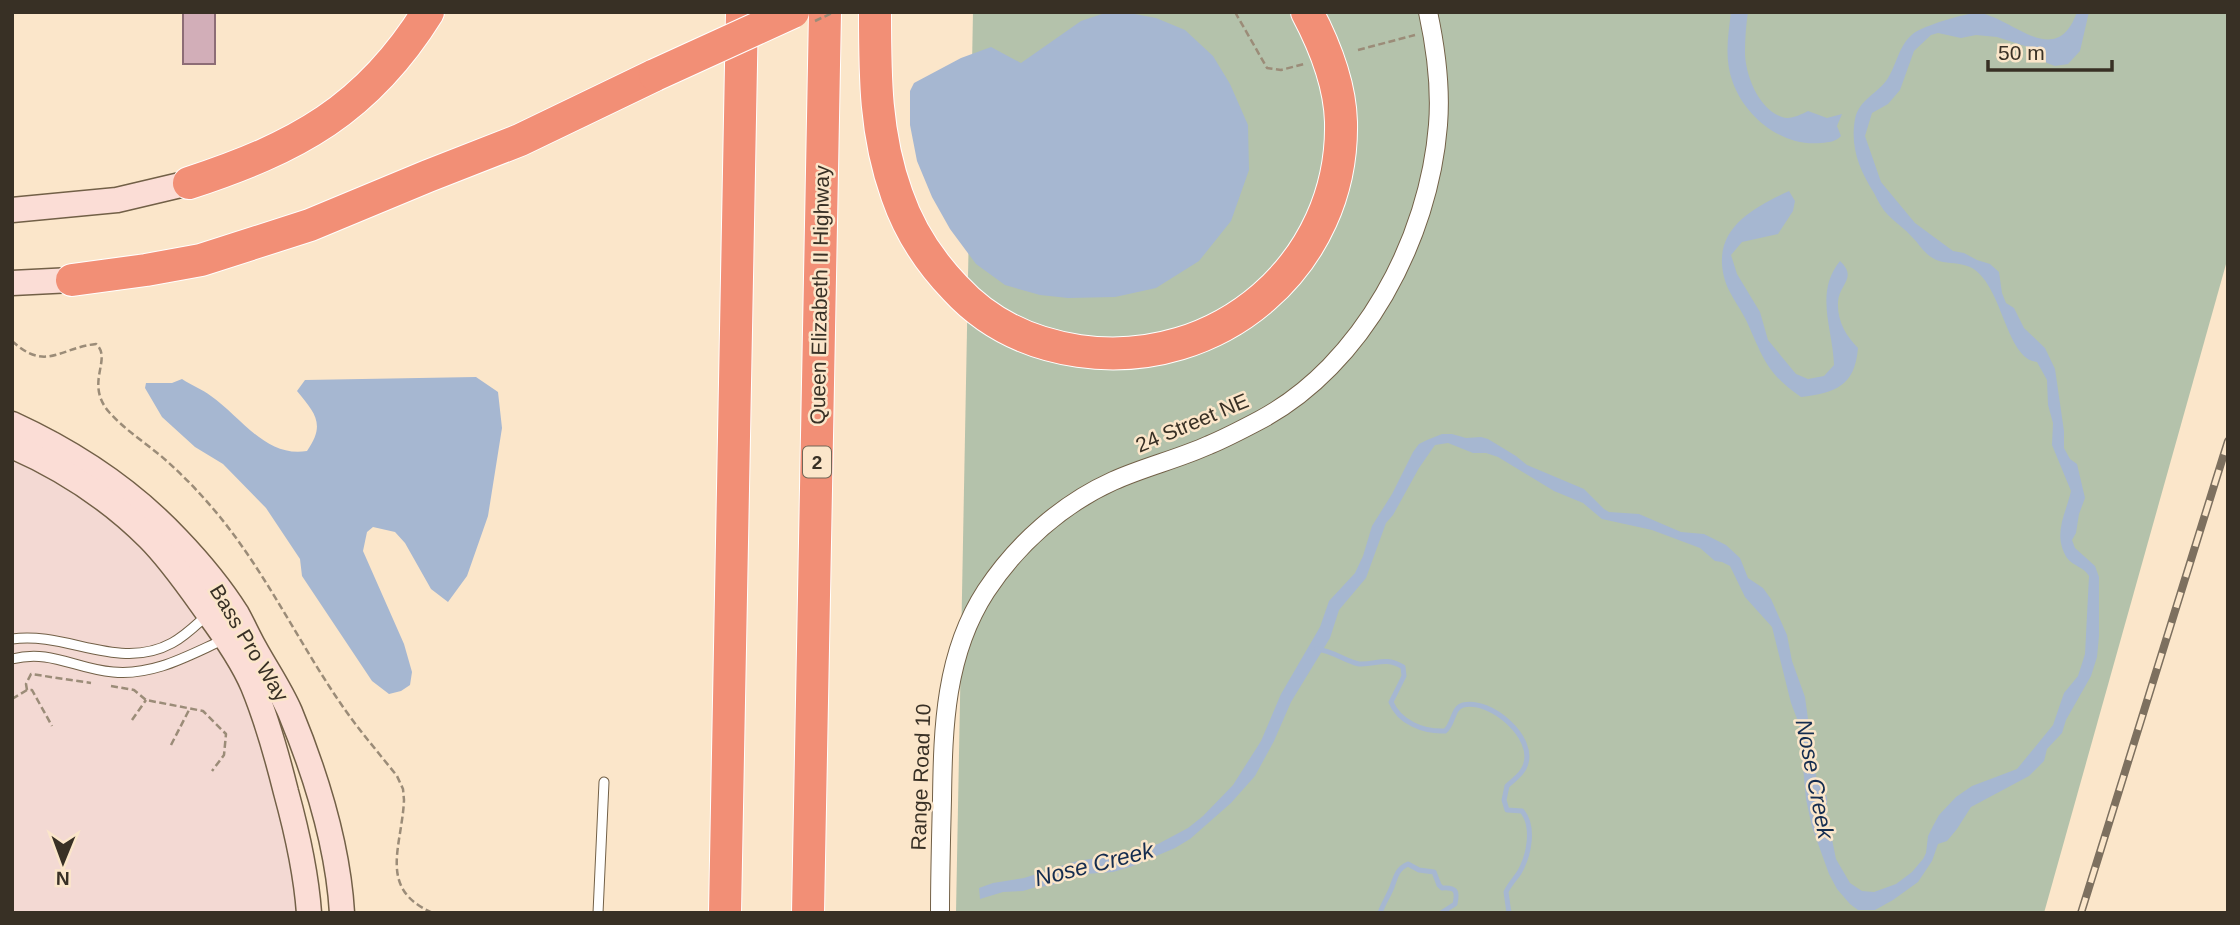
<svg xmlns="http://www.w3.org/2000/svg" width="2240" height="925" viewBox="0 0 2240 925" font-family="Helvetica,sans-serif">
  <rect width="100%" height="100%" fill="#fbe6ca"/>
  <!-- commercial -->
  <polygon fill="#f3d9d3" points="12,450 145,541 238,670 278,801 300,913 12,913"/>
  <!-- green -->
  <polygon fill="#b4c2ab" points="973,12 2228,12 2228,257 2044,913 956,913"/>
  <!-- water -->
  <g fill="#a6b7d1">
    <polygon points="1108,12 1129,13 1156,18 1185,30 1213,56 1230,84 1248,125 1249,170 1231,221 1199,261 1156,288 1115,297 1068,298 1040,295 1005,285 976,264 950,229 932,197 917,161 910,125 910,91 914,83 961,58 991,47 1021,63 1081,21"/>
    <path d="M 1731,12 L 1748,12 C 1746,25 1745,39 1745,52 C 1745,74 1758,109 1782,117 C 1790,120 1800,115 1808,111 L 1827,118 L 1842,114 L 1837,126 L 1841,136 C 1835,142 1830,142 1821,143 C 1783,147 1746,118 1733,83 C 1724,59 1728,37 1731,12 Z"/>
    <path d="M 2077,12 L 2089,12 L 2080,51 L 2068,64 L 2055,66 L 2047,63 L 2036,52 L 2028,47 L 1997,37 L 1976,35 L 1961,38 L 1938,33 L 1931,35 L 1914,51 L 1900,90 L 1888,104 L 1872,113 L 1865,136 L 1881,182 L 1915,223 L 1953,251 L 1964,253 L 1977,260 L 1990,264 L 1999,272 L 2002,293 L 2006,303 L 2014,308 L 2024,328 L 2045,348 L 2055,369 L 2064,431 L 2064,448 L 2070,459 L 2077,464 L 2085,498 L 2079,514 L 2076,533 L 2072,540 L 2075,548 L 2095,566 L 2099,577 L 2099,636 L 2097,657 L 2091,676 L 2066,720 L 2062,733 L 2047,749 L 2044,761 L 2029,776 L 1971,807 L 1957,829 L 1947,841 L 1938,844 L 1932,861 L 1918,882 L 1893,900 L 1875,910 L 1858,910 L 1850,904 L 1837,889 L 1829,874 L 1812,827 L 1806,799 L 1799,724 L 1791,703 L 1772,627 L 1745,597 L 1730,566 L 1722,562 L 1715,561 L 1700,548 L 1652,530 L 1602,519 L 1583,503 L 1554,491 L 1498,457 L 1486,453 L 1473,453 L 1448,443 L 1435,445 L 1419,468 L 1393,515 L 1386,523 L 1366,578 L 1339,610 L 1330,638 L 1291,702 L 1274,741 L 1255,776 L 1231,803 L 1190,839 L 1175,848 L 1133,866 L 1113,872 L 1085,874 L 1049,886 L 1036,887 L 1023,891 L 1003,892 L 980,899 L 979,888 L 993,883 L 1024,878 L 1077,861 L 1117,855 L 1158,844 L 1188,828 L 1203,816 L 1233,785 L 1261,741 L 1281,694 L 1320,627 L 1329,601 L 1355,573 L 1363,556 L 1372,526 L 1392,494 L 1413,452 L 1419,444 L 1427,440 L 1442,434 L 1452,434 L 1466,438 L 1481,437 L 1488,439 L 1516,456 L 1527,465 L 1584,489 L 1604,509 L 1609,512 L 1639,514 L 1681,532 L 1704,534 L 1726,545 L 1740,558 L 1748,578 L 1763,588 L 1771,599 L 1787,635 L 1792,661 L 1805,697 L 1815,771 L 1817,780 L 1823,786 L 1827,798 L 1827,815 L 1836,859 L 1850,883 L 1862,891 L 1874,892 L 1896,884 L 1912,872 L 1923,859 L 1926,853 L 1928,836 L 1933,826 L 1939,815 L 1956,797 L 1972,786 L 2017,769 L 2053,725 L 2064,693 L 2078,676 L 2085,654 L 2089,576 C 2084,567 2073,566 2067,558 C 2052,534 2066,514 2071,491 L 2052,445 L 2053,423 L 2048,405 L 2047,380 L 2037,362 C 2005,359 2003,283 1970,267 C 1958,262 1950,264 1939,261 C 1924,255 1922,247 1912,237 C 1905,229 1896,223 1888,215 C 1882,209 1878,201 1874,193 C 1859,169 1850,147 1855,119 C 1859,99 1878,94 1888,78 C 1897,64 1899,44 1914,33 C 1923,26 1968,12 1979,13 C 2012,17 2056,71 2077,12 Z"/>
    <path d="M 1789,191 L 1795,201 L 1793,211 L 1778,234 L 1742,242 L 1731,255 L 1737,274 L 1760,312 L 1768,340 L 1796,374 L 1808,379 L 1824,376 L 1834,365 C 1833,329 1814,293 1840,261 C 1858,278 1839,284 1838,302 C 1837,321 1846,336 1858,348 C 1855,386 1835,393 1801,397 C 1766,373 1763,357 1746,320 C 1739,306 1727,291 1724,277 C 1712,229 1753,208 1789,191 Z"/>
    <path d="M 476,377 L 498,392 L 502,428 L 488,516 L 467,576 L 448,602 L 431,589 L 405,543 L 395,532 L 373,527 L 367,532 L 363,551 L 404,644 L 412,672 L 410,685 L 401,691 L 389,694 L 372,681 L 302,576 L 300,559 L 266,508 L 223,464 L 195,447 L 162,417 L 145,388 L 146,383 L 172,383 L 182,379 C 191,385 202,389 211,396 C 241,417 266,458 307,451 C 326,424 315,413 297,391 L 305,380 Z"/>
  </g>
  <g fill="none" stroke-linecap="round" stroke-linejoin="round">
    <!-- stream -->
    <g stroke="#a6b7d1" stroke-width="5">
      <path d="M 1317,649 C 1333,651 1347,662 1359,664 C 1377,665 1384,656 1403,667 L 1404,676 L 1391,702 C 1399,722 1423,732 1445,731 C 1454,724 1452,708 1463,705 C 1490,698 1537,738 1525,766 C 1522,775 1513,780 1507,786 L 1504,800 L 1507,810 L 1522,811 C 1535,827 1529,856 1519,873 C 1515,879 1509,885 1506,892 L 1509,913"/>
      <path d="M 1380,913 C 1383,904 1389,895 1392,887 C 1396,876 1397,869 1408,864 L 1419,870 L 1434,872 L 1439,885 L 1442,888 C 1456,887 1458,891 1455,904 L 1441,913"/>
    </g>
  </g>
  <!-- building -->
  <rect fill="#d2aeb8" stroke="#8d6d76" stroke-width="2" x="183" y="12" width="32" height="52"/>
  <g fill="none" stroke-linecap="round" stroke-linejoin="round">
    <defs>
      <g id="lane">
        <path d="M 12,639 C 67,631 119,672 172,643 C 185,636 196,625 206,616"/>
        <path d="M 12,659 C 51,649 75,669 113,672 C 154,676 189,655 225,639"/>
        <polyline points="598,913 604,782"/>
      </g>
      <path id="street" d="M 940,913 C 940,875 941,837 942,799 C 943,727 945,654 986,591 C 1017,544 1062,504 1113,481 C 1144,467 1178,459 1209,445 C 1226,438 1243,429 1260,420 C 1363,365 1429,239 1438,125 C 1441,88 1436,49 1428,12"/>
      <g id="secondary">
        <polyline points="12,210 117,200 189,183"/>
        <polyline points="12,283 72,280"/>
        <path d="M 12,424 C 73,452 131,490 177,539 C 199,562 220,587 237,614 C 243,625 248,636 254,647 C 266,669 280,689 290,712 C 316,775 338,845 342,913"/>
        <path d="M 12,446 C 62,468 110,499 149,538 C 171,560 190,588 208,613 C 225,636 242,660 253,686 C 267,720 277,756 286,792 C 297,832 306,871 309,913"/>
      </g>
      <g id="highway">
        <path d="M 875,12 C 875,76 875,134 897,195 C 909,230 929,261 955,288 C 988,324 1031,344 1079,351 C 1219,371 1344,264 1341,122 C 1340,83 1325,46 1307,12"/>
        <path d="M 189,183 C 296,148 367,110 428,12"/>
        <polyline points="72,280 146,270 201,260 310,225 428,176 520,140 655,75"/>
        <polyline points="725,913 742,12"/>
        <polyline points="808,913 825,12"/>
      </g>
    </defs>
    <!-- lane casing -->
    <use href="#lane" stroke="#726047" stroke-width="11"/>
    <!-- street casing -->
    <use href="#street" stroke="#726047" stroke-width="20"/>
    <!-- secondary casing -->
    <use href="#secondary" stroke="#726047" stroke-width="27"/>
    <!-- highway casing -->
    <use href="#highway" stroke="#fff" stroke-width="34"/>
    <!-- path -->
    <g stroke="#9b8c78" stroke-width="2.5" stroke-dasharray="7 3.5" stroke-linecap="butt">
      <polyline points="1235,12 1267,68 1281,70 1304,64"/>
      <polyline points="1358,50 1415,35"/>
      <path d="M 12,341 C 46,372 59,348 96,344 C 113,359 84,383 109,412 C 124,429 144,442 161,456 C 183,475 202,495 220,517 C 267,575 299,643 341,704 C 358,729 378,752 397,776 L 403,789 L 404,800 C 402,847 377,889 433,913"/>
      <polyline points="111,686 134,690 146,700 203,711 226,734 224,755 212,771"/>
      <polyline points="27,690 26,684 31,674 91,683"/>
      <polyline points="12,699 27,690 32,690 52,726"/>
      <polyline points="132,720 146,700"/>
      <polyline points="171,745 189,710"/>
    </g>
    <!-- lane -->
    <use href="#lane" stroke="#fff" stroke-width="9"/>
    <!-- street -->
    <use href="#street" stroke="#fff" stroke-width="18"/>
    <!-- secondary -->
    <use href="#secondary" stroke="#fbddd6" stroke-width="24"/>
    <!-- highway -->
    <use href="#highway" stroke="#f28f76" stroke-width="32"/>
    <defs>
      <polyline id="rail" points="2081,913 2228,441"/>
    </defs>
    <!-- rail casing -->
    <use href="#rail" stroke="#7d705f" stroke-width="8"/>
    <!-- rail -->
    <use href="#rail" stroke="#fbe6ca" stroke-width="5" stroke-dasharray="16" stroke-linecap="butt"/>
    <defs>
      <polyline id="highway-bridge" points="655,75 793,12"/>
    </defs>
    <!-- highway-bridge casing -->
    <use href="#highway-bridge" stroke="#fff" stroke-width="34" stroke-linecap="butt"/>
    <!-- path-bridge -->
    <polyline stroke="#9b8c78" stroke-width="2.5" stroke-dasharray="7 3.5" stroke-linecap="butt" points="815,21 834,12"/>
    <!-- highway-bridge -->
    <use href="#highway-bridge" stroke="#f28f76" stroke-width="32"/>
  </g>
  <g text-anchor="middle" stroke-width="5" stroke-linejoin="round" paint-order="stroke">
    <!-- shield labels -->
    <rect fill="#fbe6ca" stroke="#726756" stroke-width="2" x="803" y="446.5" width="28" height="31" rx="5"/>
    <g font-size="19" font-weight="bold" fill="#383025">
      <text x="817" y="469">2</text>
    </g>
    <!-- street labels -->
    <g font-size="21" fill="#383025" stroke="#fbe6ca">
      <text transform="translate(820 295) rotate(-89)" y="7">Queen Elizabeth II Highway</text>
      <text transform="translate(1192 423) rotate(-23)" y="7">24 Street NE</text>
      <text transform="translate(249 643) rotate(59)" y="7">Bass Pro Way</text>
      <text transform="translate(921 777) rotate(-88)" y="7">Range Road 10</text>
    </g>
    <!-- water labels -->
    <g font-size="23" font-style="italic" fill="#142c4f" stroke="#fbe6ca">
      <text transform="translate(1815 779) rotate(79)" y="8">Nose Creek</text>
      <text transform="translate(1094 864) rotate(-14)" y="8">Nose Creek</text>
    </g>
  </g>
  <!-- border -->
  <rect width="2240" height="925" fill="none" stroke="#383025" stroke-width="28"/>
  <!-- north arrow -->
  <g transform="translate(63 862) rotate(181)" stroke="#fbe6ca" stroke-width="5" paint-order="stroke">
  <path d="M0-5L12 26L0 18L-12 26Z" fill="#383025"/>
  <text y="-10" font-size="19" font-weight="bold" text-anchor="middle" fill="#383025">N</text>
  </g>
  <!-- scale -->
  <path d="M1988 60v10h124v-10" fill="none" stroke="#383025" stroke-width="3.5"/>
  <text x="1998" y="60" font-size="21" fill="#383025" stroke="#fbe6ca" stroke-width="5" paint-order="stroke">50 m</text>
</svg>
